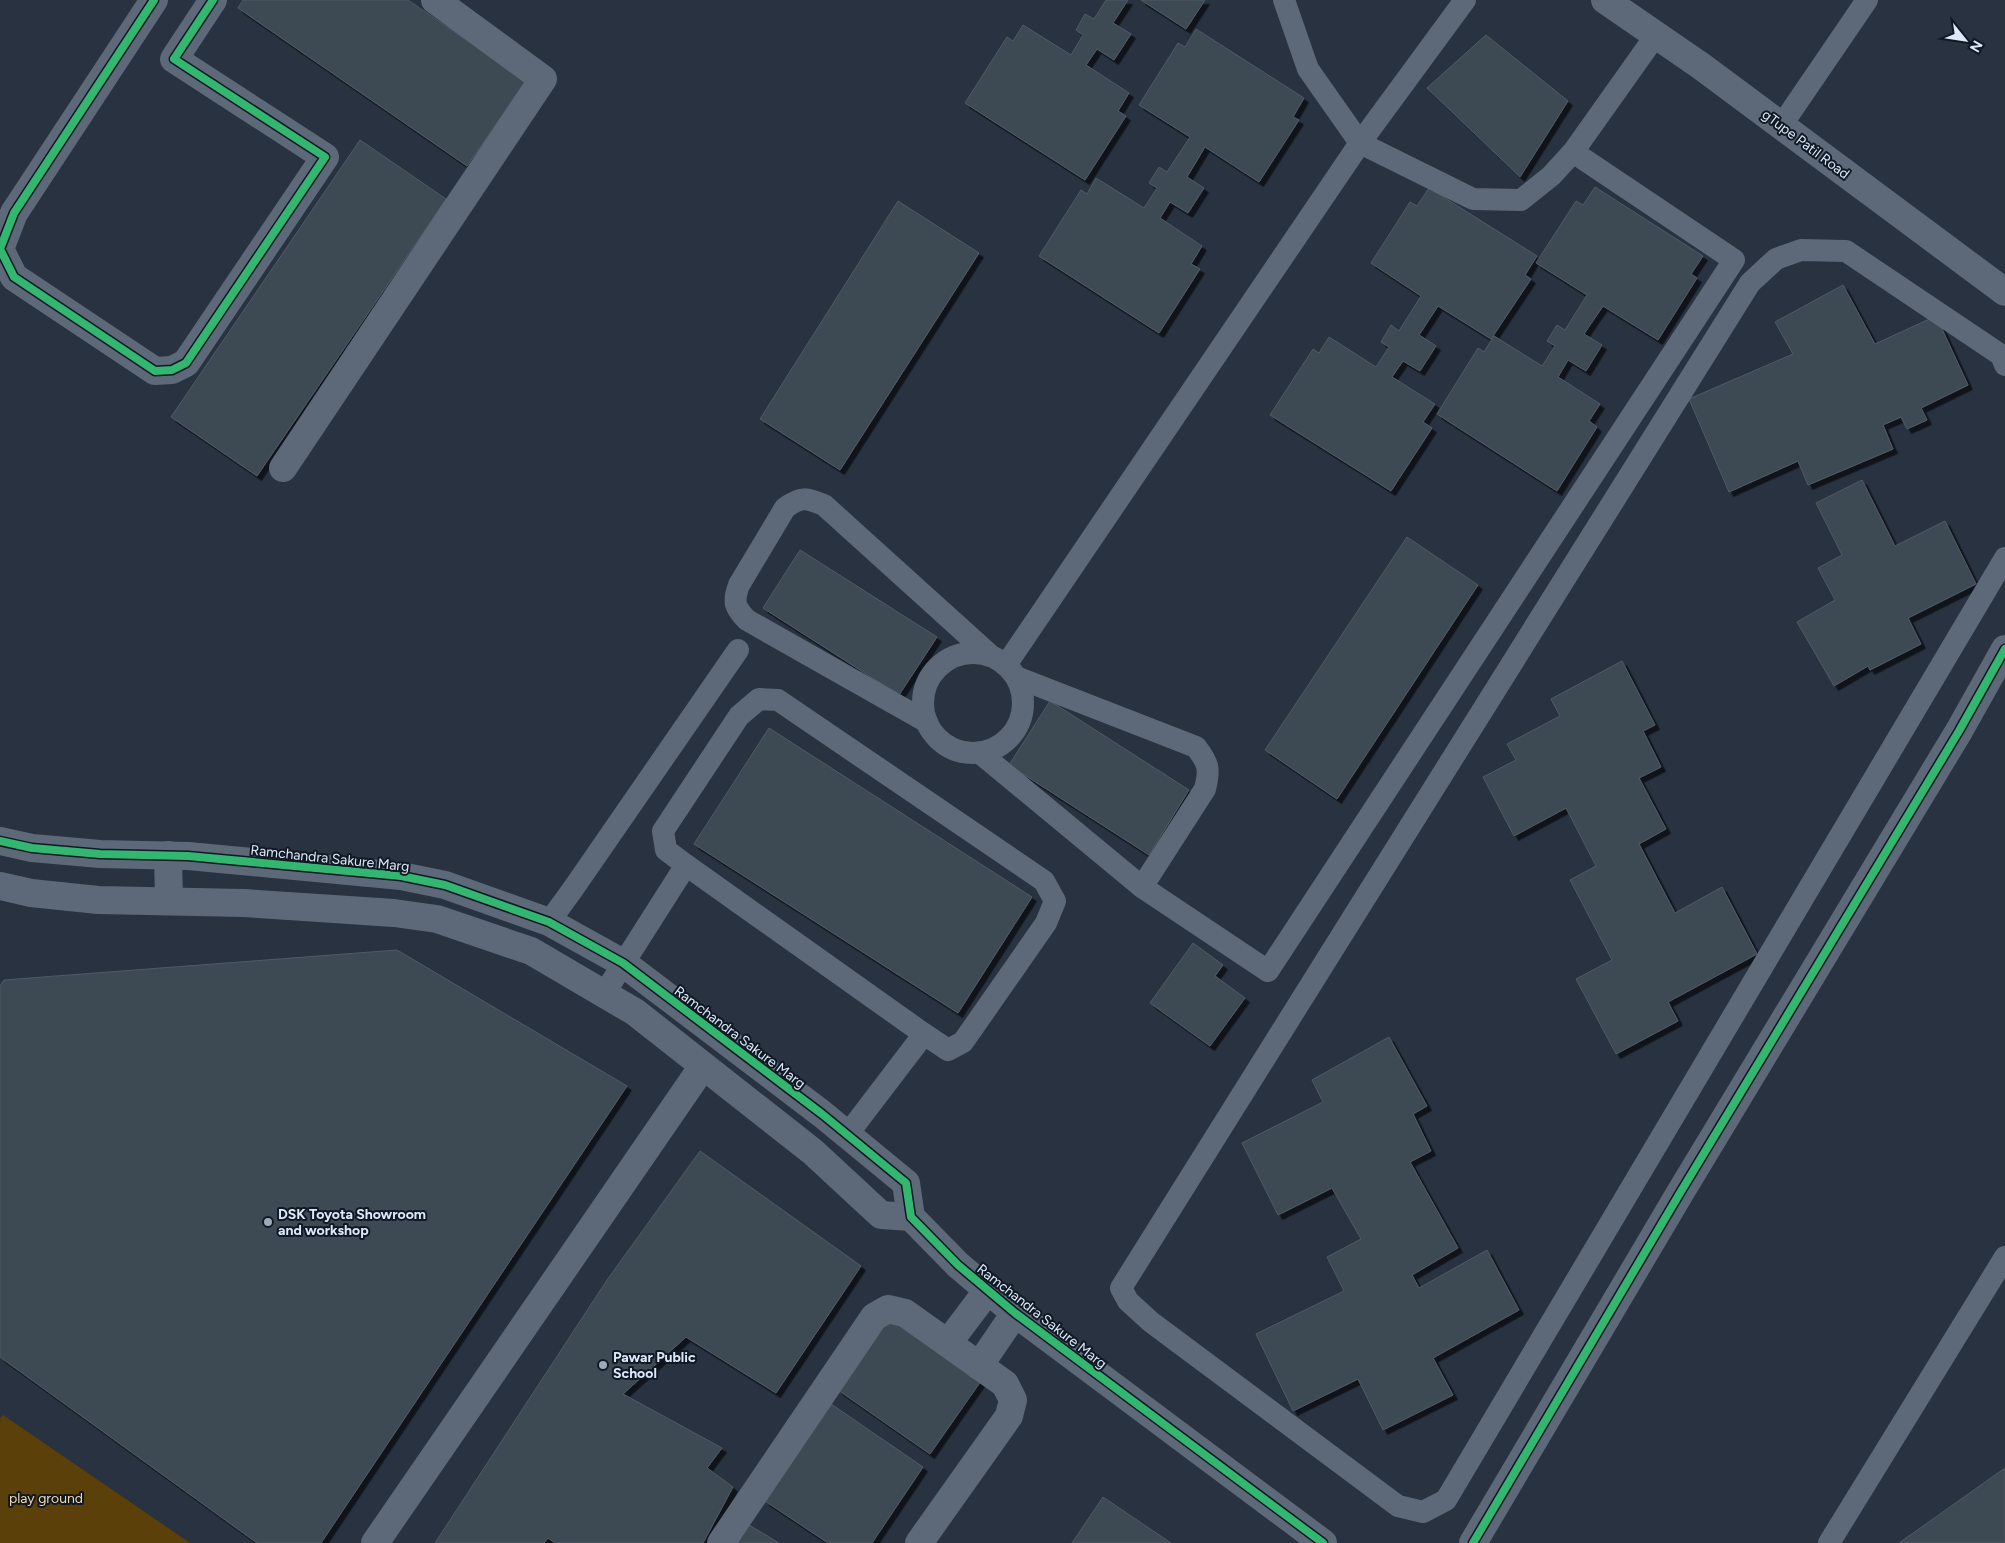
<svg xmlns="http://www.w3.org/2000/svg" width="2005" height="1543" viewBox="0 0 2005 1543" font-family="Figtree,sans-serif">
  <defs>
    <filter id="shadow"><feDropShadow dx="4.5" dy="4.5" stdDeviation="0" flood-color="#0009"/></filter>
  </defs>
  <rect width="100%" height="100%" fill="#283240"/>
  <!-- green -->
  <polygon fill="#5b4109" points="3,1415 190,1543 0,1543 0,1419"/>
  <!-- building -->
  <g fill="#3d4853" stroke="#515b67" filter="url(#shadow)">
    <polygon points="243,0 408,0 526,81 467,166 238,8"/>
    <polygon points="1106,0 1128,0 1113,23 1131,34 1114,60 1097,49 1086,65 1129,93 1118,111 1126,116 1085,180 965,103 1007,37 1013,41 1023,25 1071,55 1083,35 1076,30 1085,14 1094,19"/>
    <polygon points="1141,0 1205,0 1186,29"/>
    <polygon points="1196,29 1304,98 1293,117 1299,120 1259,182 1205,147 1187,177 1204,188 1188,213 1170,202 1160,218 1202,246 1191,264 1200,269 1159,333 1039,256 1081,190 1087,194 1096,178 1144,208 1157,188 1149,183 1159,167 1167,172 1190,137 1139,105 1178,43 1185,47"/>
    <polygon points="1486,35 1568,101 1520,177 1427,88"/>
    <polygon points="360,140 446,199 257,476 171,417"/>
    <polygon points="1595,187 1703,256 1691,274 1697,278 1658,340 1603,306 1584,334 1602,345 1586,371 1568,360 1558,377 1600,404 1589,421 1597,427 1557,491 1437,414 1478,348 1484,352 1494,336 1542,366 1555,346 1547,341 1557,325 1565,330 1587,295 1536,263 1576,201 1583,205"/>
    <polygon points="1429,188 1537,256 1525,275 1531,279 1491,339 1438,306 1419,335 1436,346 1420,371 1403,361 1392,377 1435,404 1423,422 1432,428 1391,491 1270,415 1313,349 1319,353 1329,337 1376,367 1389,347 1381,342 1391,325 1399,331 1421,296 1371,263 1410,202 1417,206"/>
    <polygon points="898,201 979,253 840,470 760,419"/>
    <polygon points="1843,285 1875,344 1936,316 1968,385 1921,408 1927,420 1907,429 1901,417 1883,425 1893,449 1808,485 1798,461 1729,492 1689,399 1793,354 1775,322"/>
    <polygon points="1862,480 1895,546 1945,521 1976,584 1908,618 1921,644 1870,670 1868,666 1834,686 1797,622 1835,600 1818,568 1842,555 1816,503"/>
    <polygon points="1407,537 1478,585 1337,799 1265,750"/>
    <polygon points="800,550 937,637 899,695 763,608"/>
    <polygon points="1622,661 1655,725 1643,731 1661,767 1639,778 1666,829 1639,844 1675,913 1722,887 1757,954 1668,1002 1678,1021 1616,1054 1576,979 1612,960 1570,880 1596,866 1566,808 1514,836 1483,777 1516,760 1507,744 1560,716 1551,699"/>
    <polygon points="1050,701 1189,790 1149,855 1009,765"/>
    <polygon points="769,728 1032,897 958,1013 694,844"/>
    <polygon points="1193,943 1223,965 1215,976 1245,998 1210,1046 1150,1003"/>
    <polygon points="397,950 627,1086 321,1543 257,1543 0,1357 0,986 4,980"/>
    <polygon points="1389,1037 1427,1106 1413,1114 1431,1151 1410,1162 1458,1248 1412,1275 1419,1288 1487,1250 1519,1310 1433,1358 1453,1395 1383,1430 1358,1379 1293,1411 1256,1334 1344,1291 1327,1257 1361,1239 1332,1188 1278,1215 1242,1143 1323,1102 1312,1080"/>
    <polygon points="700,1151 861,1266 776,1393 686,1337 623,1394 722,1448 707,1468 733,1487 703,1543 555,1543 548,1538 544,1543 435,1543 607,1280"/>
    <polygon points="889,1317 981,1381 930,1454 838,1390"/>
    <polygon points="831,1404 923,1467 872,1543 828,1543 765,1501"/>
    <polygon points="2005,1468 2005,1543 1899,1543"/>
    <polygon points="1103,1497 1171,1543 1072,1543"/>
    <polygon points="749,1525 779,1543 738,1543"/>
  </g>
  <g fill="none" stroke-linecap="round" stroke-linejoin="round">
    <!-- service -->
    <g stroke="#5d6879" stroke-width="22">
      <polyline points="1284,0 1308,69 1360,143 1473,199 1521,200 1551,176 1573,152 1656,35"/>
      <polyline points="1781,126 1867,0"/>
      <polyline points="2005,365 2001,355 1846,251 1801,250 1776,259 1750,283 1121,1288 1128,1301 1151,1322 1398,1506 1423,1512 1446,1500 2005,558"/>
      <circle cx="973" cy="703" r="50"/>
      <polyline points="1006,665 1360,143 1465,0"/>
      <path d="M 927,722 L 747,620 C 734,607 733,601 739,585 L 785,508 C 801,496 806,498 824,505 L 991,656"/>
      <path d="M 980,753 L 1142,887 L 1205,789 C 1210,769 1209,764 1196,747 L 1016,677"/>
      <polyline points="686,865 924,1034 847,1135"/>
      <polyline points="1142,887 1268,971 1734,260 1573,152"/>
      <polyline points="549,922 573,889 738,650"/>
      <polyline points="604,994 686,865 666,850 663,831 739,716 759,699 778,700 1044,881 1055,901 1046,923 963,1042 948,1050 924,1034"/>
      <polyline points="1829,1543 2005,1257"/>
    </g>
    <!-- minor -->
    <g stroke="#5d6879" stroke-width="28">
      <polyline points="154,0 14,213 0,249 14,277 155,371 172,370 186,363 325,157 174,59 213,0"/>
      <polyline points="283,468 543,79 435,0"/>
      <polyline points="948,1343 988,1290"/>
      <polyline points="979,1366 1015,1313"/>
      <polyline points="375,1543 703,1066"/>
      <polyline points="721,1543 874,1317 888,1309 905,1313 1005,1384 1013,1400 1009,1416 919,1543"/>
      <polyline points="1473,1543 1680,1193 1959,731 2005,649"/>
    </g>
    <!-- tertiary -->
    <g stroke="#5d6879" stroke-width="28">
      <polyline points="1605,0 1701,66 2005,292"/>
      <polyline points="0,841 32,848 100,854 188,856 401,876 445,885 549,922 623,963 822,1114 906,1183 911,1217 958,1265 1015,1313 1323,1543"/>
      <polyline points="168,855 169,901"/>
      <polyline points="0,886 31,893 98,900 244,903 394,913 437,919 531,951 635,1012 813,1152 881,1215 911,1217"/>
    </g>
    <defs>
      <g id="cycleway">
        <polyline points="154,0 14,213 0,249 14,277 155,371 172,370 186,363 325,157 174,59 213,0"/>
        <polyline points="0,841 32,848 100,854 188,856 401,876 445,885 549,922 623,963 822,1114 906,1183 911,1217 958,1265 1015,1313 1323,1543"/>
        <polyline points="1473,1543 1680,1193 1959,731 2005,649"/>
      </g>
    </defs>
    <!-- cycleway casing -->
    <use href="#cycleway" stroke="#101824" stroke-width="11"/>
    <!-- cycleway -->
    <use href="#cycleway" stroke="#33b770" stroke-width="8"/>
  </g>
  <!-- markers -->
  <g fill="#9ea9b9" stroke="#101824" stroke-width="2">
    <circle cx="268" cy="1222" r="5"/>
    <circle cx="603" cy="1365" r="5"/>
  </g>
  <g text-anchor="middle" stroke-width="4" stroke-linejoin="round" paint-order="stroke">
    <!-- street labels -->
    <g font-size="14" fill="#dde9fa" stroke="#101824">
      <text transform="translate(1806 144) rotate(37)" y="5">gTupe Patil Road</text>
      <text transform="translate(330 858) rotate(6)" y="5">Ramchandra Sakure Marg</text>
      <text transform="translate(740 1037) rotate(37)" y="5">Ramchandra Sakure Marg</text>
      <text transform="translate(1042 1316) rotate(38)" y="5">Ramchandra Sakure Marg</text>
    </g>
    <!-- poi labels -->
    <g font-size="14" font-weight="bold" fill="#dde9fa" stroke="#101824" text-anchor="start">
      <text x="278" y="1219">DSK Toyota Showroom<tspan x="278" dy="16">and workshop</tspan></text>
      <text x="613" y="1362">Pawar Public<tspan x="613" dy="16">School</tspan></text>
    </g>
    <!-- park labels -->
    <g font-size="14" fill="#f5d8ac" stroke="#101824">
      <text x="46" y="1503">play ground</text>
    </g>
  </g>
  <!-- north arrow -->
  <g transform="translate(1965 40) rotate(120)" stroke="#101824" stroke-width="4" paint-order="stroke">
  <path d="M0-4L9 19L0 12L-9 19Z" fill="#dde9fa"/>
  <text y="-8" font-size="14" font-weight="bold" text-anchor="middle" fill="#dde9fa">N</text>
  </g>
</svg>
